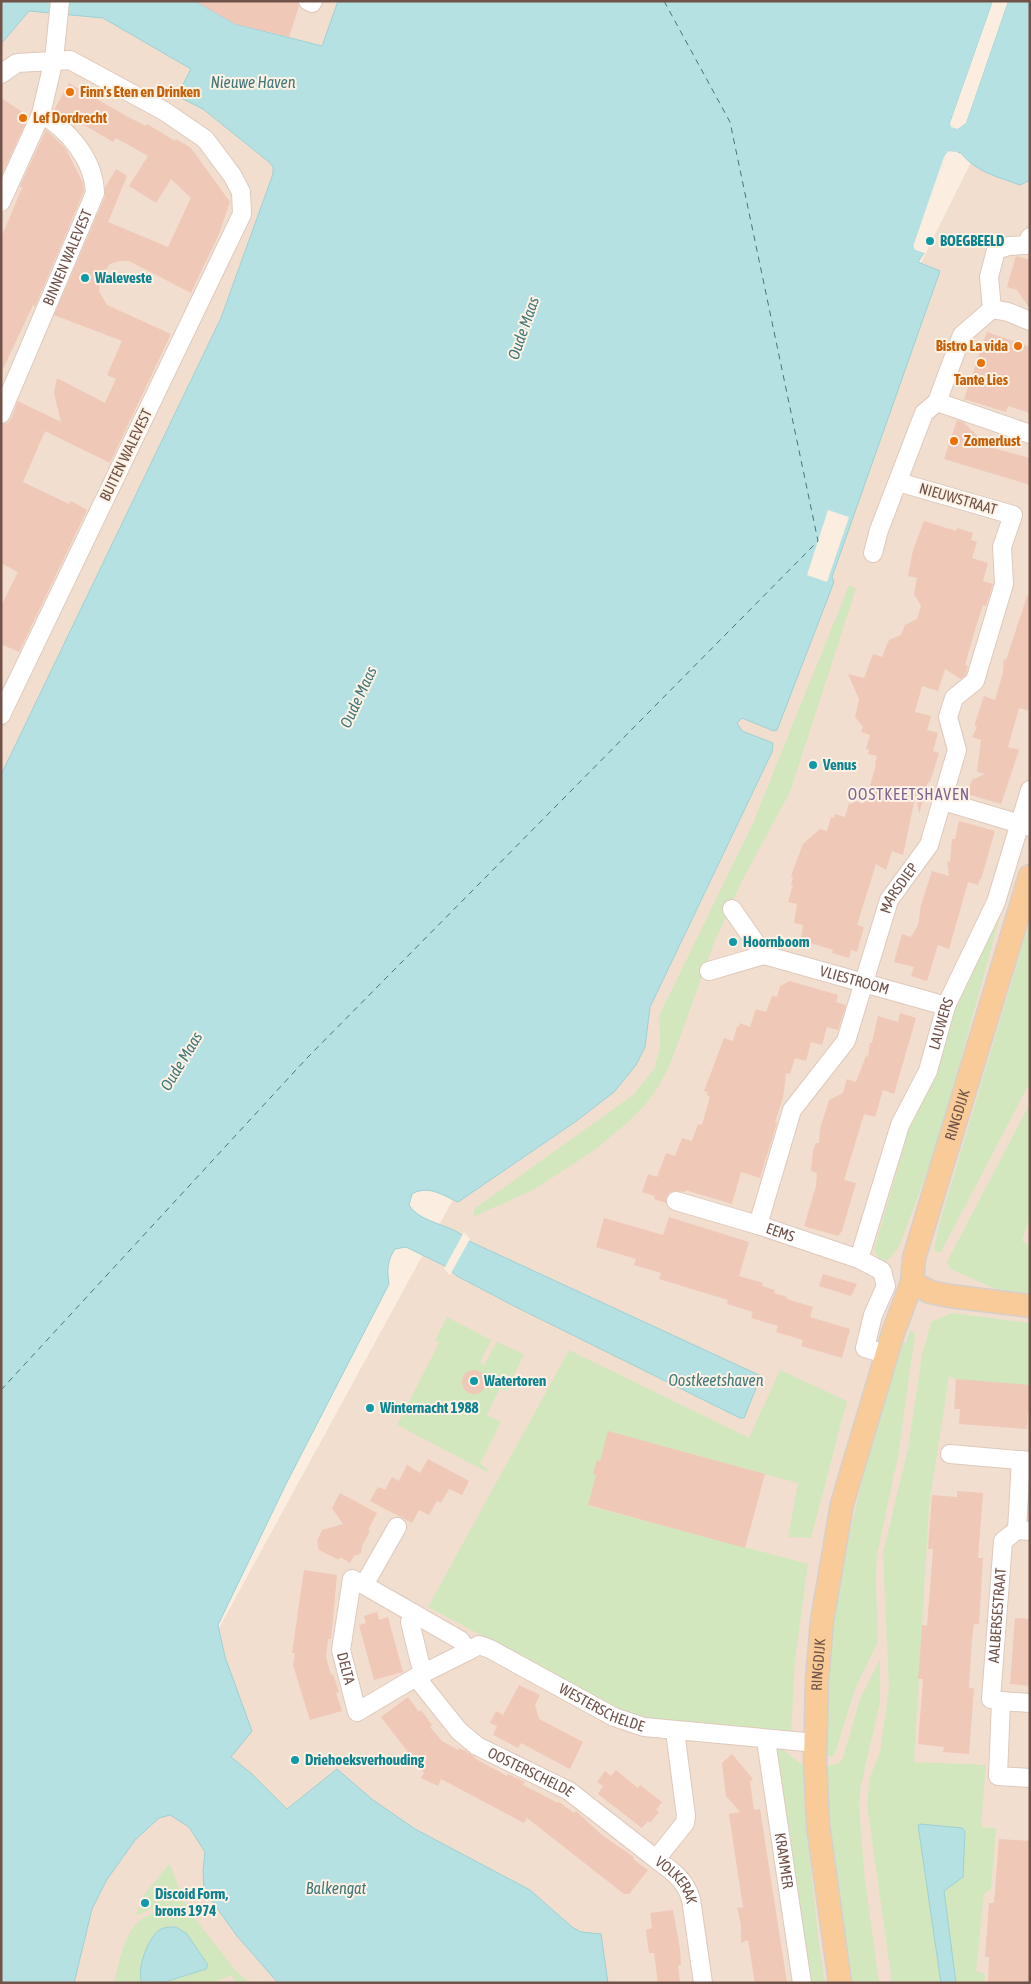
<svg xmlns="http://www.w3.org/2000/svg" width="1031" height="1984" viewBox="0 0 1031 1984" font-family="'Asap Condensed',sans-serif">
  <rect width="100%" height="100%" fill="#fbeddf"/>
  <!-- residential -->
  <g fill="#f2dece">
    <polygon points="1,1 338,1 221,318 1,775"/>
    <polygon points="1030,44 1030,1983 62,1983 72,1897 461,1185"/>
  </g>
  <!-- green -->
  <g fill="#d3e7bf">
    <polygon points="849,585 856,589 790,792 742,881 714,943 671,1062 660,1084 646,1104 628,1122 596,1149 535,1189 473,1217 474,1209 633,1095 654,1069 660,1048 659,1016 753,823"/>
    <polygon points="1000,916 938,1143 899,1247 886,1262 879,1259 874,1250 914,1112 927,1095 963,987"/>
    <polygon points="1030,920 1030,1082 941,1252 936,1252 934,1249 939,1225"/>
    <polygon points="1030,1103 1030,1215 1022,1241 1030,1245 1030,1293 998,1290 950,1269 947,1262"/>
    <polygon points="952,1313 1030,1323 1030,1386 959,1381 949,1376 929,1507 914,1762 986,1765 981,1827 996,1828 991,1889 984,1894 976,1971 985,1974 984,1983 956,1983 944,1891 948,1887 918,1825 941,1983 892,1983 867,1804 870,1777 880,1752 889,1688 883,1553 908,1449 922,1355 931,1322"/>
    <polygon points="447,1317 491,1340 480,1362 484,1365 497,1342 524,1354 506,1391 500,1388 487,1415 501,1422 480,1464 488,1469 487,1472 397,1425 439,1343 435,1340"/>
    <path d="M 910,1330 L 914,1332 L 915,1335 L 898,1456 L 877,1554 L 876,1580 L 878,1642 L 855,1689 L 835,1753 L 832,1756 L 825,1756 C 827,1717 827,1677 831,1638 C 845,1535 872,1441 901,1342 L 906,1343 Z"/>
    <polygon points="569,1350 749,1438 780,1370 847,1401 811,1538 788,1537 798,1483 609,1432 589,1506 808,1564 795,1660 791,1734 639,1719 428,1607"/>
    <polygon points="880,1659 880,1702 861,1785 859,1803 864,1872 879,1983 850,1983 828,1815 826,1766 839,1763 843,1758 860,1699"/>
    <polygon points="780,1747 799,1763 807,1765 804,1804 819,1944 825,1983 809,1983 775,1748"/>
    <path d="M 168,1865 L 171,1866 L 183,1900 L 190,1910 C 170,1903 155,1906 138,1915 L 136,1914 L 144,1895 Z"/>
    <path d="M 167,1910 L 188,1915 L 196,1920 L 237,1972 L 250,1983 L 235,1983 L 232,1975 L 212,1983 L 162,1983 L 205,1969 L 208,1966 L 187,1934 L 140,1979 L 142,1983 L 114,1983 C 123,1949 125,1915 167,1910 Z"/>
  </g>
  <!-- water -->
  <g fill="#b5e1e3" stroke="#9cd1d4">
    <path d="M 1,1 L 195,1 L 235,24 L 322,46 L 338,1 L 993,1 L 950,123 L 958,129 L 966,123 L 1008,1 L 1030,1 L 1030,180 L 1020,185 C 998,177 976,172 961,153 L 948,151 L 913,246 L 915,250 L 924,253 L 918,262 L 940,271 L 832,577 L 834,582 L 777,730 L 774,731 L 742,718 L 737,723 L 742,731 L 773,743 L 772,752 L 650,1007 L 645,1047 L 636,1065 L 614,1092 L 575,1122 L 458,1202 C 444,1196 428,1184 412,1194 L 409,1205 C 422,1225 453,1223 469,1241 L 761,1376 L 744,1418 L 740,1418 L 514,1306 L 457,1276 L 445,1266 L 406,1247 L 395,1249 C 387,1261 387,1270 389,1284 L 286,1484 L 218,1625 L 225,1657 L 252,1731 L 231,1757 L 252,1774 L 287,1809 L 337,1769 L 373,1800 L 415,1829 L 530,1890 L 572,1927 L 581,1932 L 601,1934 L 608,1983 L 278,1983 L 237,1936 L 204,1890 L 203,1871 L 205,1852 L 189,1827 L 170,1815 L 159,1818 L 135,1840 L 106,1881 L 92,1909 L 74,1983 L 1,1983 L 1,775 L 221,318 L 273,174 L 273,167 L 269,162 L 203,109 L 177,96 L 191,69 L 103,18 L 29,11 L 1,44 Z"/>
    <polygon points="920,1824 962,1828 965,1831 963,1877 944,1891 956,1983 941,1983 918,1825"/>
    <path d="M 176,1927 L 187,1934 L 208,1965 L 206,1969 L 165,1982 L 142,1983 C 136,1970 148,1936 161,1929 C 165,1927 172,1927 176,1927 Z"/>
  </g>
  <!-- pier -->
  <g fill="#fbeddf">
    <polygon points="993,1 995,2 953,123 953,125 957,127 964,121 1005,1 1008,1 966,123 958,129 951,127 950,123"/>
    <polygon points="948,151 958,152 957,154 949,154 946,158 915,246 916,248 925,251 924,253 915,250 913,246 944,157"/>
    <polygon points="828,510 849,517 827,582 807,575"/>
    <polygon points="464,1232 470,1239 450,1275 444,1269"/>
  </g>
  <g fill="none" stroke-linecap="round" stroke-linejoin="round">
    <!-- ferry -->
    <polyline stroke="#40787c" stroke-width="1" stroke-dasharray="6 5" stroke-linecap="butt" points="1,1390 307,1058 818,541 730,122 664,1"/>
  </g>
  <!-- building -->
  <g fill="#efc8b8">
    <polygon points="195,1 297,1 299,6 289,37 235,24"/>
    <polygon points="69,83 128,117 146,126 147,124 175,141 176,139 191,148 230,202 219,234 191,293 129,261 120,261 110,264 100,277 99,291 107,305 171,334 110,463 45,431 23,482 69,504 71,501 87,510 19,652 1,644 1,606 18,572 1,563 1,424 7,423 11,419 18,401 61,422 54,393 57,378 105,403 116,379 107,375 122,341 54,315 105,197 105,188 116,169 127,176 108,222 168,247 191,198 171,179 156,203 129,186 148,156 116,138 113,142 69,116 67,119 54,110"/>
    <polygon points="1,98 27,115 28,118 2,174"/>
    <polygon points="46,130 66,149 83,183 84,191 35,307 33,305 1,373 1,238 22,188 20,186"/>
    <polygon points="1016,256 1030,260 1030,309 1017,290 1007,287"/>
    <polygon points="987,332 1030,347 1030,413 1008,406 1006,412 964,399"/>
    <polygon points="957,420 963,422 989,447 1030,458 1030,485 944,459"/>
    <polygon points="924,521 956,531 957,528 973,533 971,540 977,542 972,558 988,563 983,581 993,584 986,606 983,605 975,630 965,665 968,666 966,675 961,679 945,669 938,691 922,686 915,712 931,716 927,730 938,733 933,751 939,753 930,782 928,782 919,814 916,793 903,855 892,851 886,870 876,864 857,925 864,927 857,952 851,950 849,958 832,953 833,950 801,940 803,925 794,923 797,904 788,902 793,885 791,885 793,877 791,876 803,844 820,829 827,831 831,817 834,818 835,814 845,817 849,803 853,804 854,800 863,804 865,795 867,796 876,765 875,764 877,756 868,754 869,750 866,749 870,735 861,732 863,727 855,717 859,699 848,674 864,678 873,654 882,657 889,640 901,635 905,625 917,619 921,606 914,594 917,578 908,576 913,550"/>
    <polygon points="1027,596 1030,596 1030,711 1019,708 1008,747 1019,750 1001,804 967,794 972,780 985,774 977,772 981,740 972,737 977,727 975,726 975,723 984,696 995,700 1003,673 1004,659 1006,660"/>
    <polygon points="959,821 995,831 981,879 980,879 978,885 968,882 949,949 938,945 927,981 911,976 914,967 894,962 902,934 911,937 918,925 921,905 932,871 949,876 947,861 950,862 952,839 955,839"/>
    <polygon points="790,981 838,995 836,1002 846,1005 838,1030 827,1027 822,1045 811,1042 806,1061 795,1058 790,1074 786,1073 783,1098 775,1122 777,1123 760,1178 741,1172 732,1204 685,1190 685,1192 674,1191 669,1193 666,1198 666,1203 654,1199 655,1196 642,1192 648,1174 657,1177 666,1153 675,1156 682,1138 692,1141 698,1124 702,1125 710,1097 707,1095 708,1092 704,1091 724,1038 733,1041 737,1026 739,1027 740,1023 750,1027 756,1009 766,1012 772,996 777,997 780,986"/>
    <polygon points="900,1013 916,1018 894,1094 883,1090 875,1117 864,1114 844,1180 856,1183 842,1231 838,1236 804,1226 816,1186 817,1173 811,1171 813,1150 816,1143 819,1143 820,1129 829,1100 843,1093 847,1079 856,1082 866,1056 868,1057 870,1043 872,1043 878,1016 898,1022"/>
    <polygon points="669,1217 749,1242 739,1276 763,1283 762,1286 775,1290 774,1293 787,1297 787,1299 813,1307 810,1317 850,1329 842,1358 801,1346 803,1340 776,1332 778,1326 751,1318 753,1312 727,1304 728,1300 659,1279 661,1273 634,1265 636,1259 596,1247 604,1218 663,1235"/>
    <polygon points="823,1274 857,1284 851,1296 819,1286"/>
    <circle cx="474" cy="1382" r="12"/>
    <polygon points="956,1379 1030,1385 1030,1414 1028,1413 1027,1429 959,1424 960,1409 954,1409"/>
    <polygon points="608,1431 765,1474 745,1548 588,1505 596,1475 593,1474 597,1460 600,1461"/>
    <polygon points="428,1459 469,1481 462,1495 449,1489 441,1503 437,1501 429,1515 419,1510 412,1523 370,1501 378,1487 385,1490 392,1477 399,1481 407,1465 420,1473"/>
    <polygon points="957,1491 983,1493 978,1558 983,1558 979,1624 974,1624 972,1639 969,1688 974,1688 969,1754 943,1752 944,1747 918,1744 923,1679 918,1679 920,1655 922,1625 927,1626 933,1549 928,1549 932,1495 957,1497"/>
    <polygon points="340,1493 377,1513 368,1530 370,1531 362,1546 362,1549 360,1554 354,1556 350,1563 340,1557 339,1560 319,1550 317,1541 322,1530 343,1524 332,1508"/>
    <polygon points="304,1570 337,1575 332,1630 331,1639 328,1639 326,1657 331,1675 333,1674 339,1692 336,1693 342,1711 310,1720 293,1665 295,1653 292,1653"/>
    <polygon points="377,1612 379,1620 388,1617 403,1672 374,1680 359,1625 366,1623 364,1616"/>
    <polygon points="1015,1618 1030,1619 1030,1686 1010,1684"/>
    <polygon points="519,1685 540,1695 535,1705 539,1719 583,1742 570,1769 521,1743 518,1748 493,1735 497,1726 490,1723 496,1711 503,1715"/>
    <polygon points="408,1697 419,1712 421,1710 427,1718 432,1725 430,1727 442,1741 458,1750 459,1748 467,1752 475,1757 474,1758 507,1776 508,1774 525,1782 523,1785 558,1803 559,1802 574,1813 576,1811 603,1836 634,1857 633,1859 648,1870 629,1894 624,1894 527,1818 524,1823 441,1779 438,1786 421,1778 424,1773 381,1717"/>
    <polygon points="732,1754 753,1779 750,1782 754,1810 760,1809 787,1983 755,1983 748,1940 741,1943 741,1925 737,1907 743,1908 729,1814 740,1812 726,1796 722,1763"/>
    <polygon points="616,1770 638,1788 640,1785 662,1802 656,1810 659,1812 650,1823 648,1821 642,1828 598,1794 603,1786 597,1782 605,1771 611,1776"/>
    <polygon points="999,1839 1030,1841 1030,1983 988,1983 989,1957 985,1957 989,1903 994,1903"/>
    <polygon points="673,1910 680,1949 681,1965 678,1965 680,1983 658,1983 654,1953 649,1953 646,1930 652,1928 650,1913"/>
  </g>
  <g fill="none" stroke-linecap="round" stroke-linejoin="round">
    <defs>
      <g id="minor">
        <polyline points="308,1 312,3 313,1"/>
        <polyline points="1,74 17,63 70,60 164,111 205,139 232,175 241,192 242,214 1,715"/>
        <polyline points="1,202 41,114 54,59 60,1"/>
        <polyline points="992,309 989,277 996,250 1009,246 1026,245 1030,237"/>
        <polyline points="992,309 1008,312 1030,321"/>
        <polyline points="937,402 1030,434"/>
        <path id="s1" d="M 1,414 L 95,193 C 94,160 69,130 41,114"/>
        <polyline points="873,553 879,530 924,413 937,402 962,335 992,309"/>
        <polyline points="943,801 1030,827"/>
        <path id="s2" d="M 732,909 L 764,955 L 946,1006"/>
        <polyline points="709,971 764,955"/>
        <path id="s3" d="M 676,1201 L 758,1225 L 859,1259 L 882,1271 L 886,1286 L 873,1315 L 865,1348 L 886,1354"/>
        <path id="s4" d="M 758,1225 L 792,1110 L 846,1041 L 889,900 L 929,845 L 957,750 L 948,717 L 954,698 L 975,681 L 1004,584 L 1002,547 L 1013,515 L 898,482"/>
        <path id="s5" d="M 859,1259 L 900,1125 L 928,1071 L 946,1006 L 996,902 L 1030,790"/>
        <polyline points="950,1454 1030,1461"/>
        <polyline points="1021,1460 1017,1530 1030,1531"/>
        <path id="s6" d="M 397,1527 L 364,1585 L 352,1579 L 341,1650 L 357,1712 L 416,1677 L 468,1651"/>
        <path id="s7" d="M 364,1585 L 460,1640 L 468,1651 L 479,1645 L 490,1649 L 614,1717 L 644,1727 L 816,1743"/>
        <polyline points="413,1613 410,1622 420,1663"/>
        <path id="s8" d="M 416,1677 L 459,1731 L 477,1746 L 569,1791 L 656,1859"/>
        <path id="s9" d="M 1001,1701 L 991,1699 L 1003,1541 L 1017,1530"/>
        <polyline points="1030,1703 1001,1701 998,1776 1030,1778"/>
        <path id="s10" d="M 675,1731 L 686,1816 L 685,1823 L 656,1859 C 673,1872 684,1878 691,1899 L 703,1983"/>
        <path id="s11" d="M 766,1740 L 802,1983"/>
      </g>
      <g id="major">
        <polyline points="912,1282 930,1292 950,1296 1030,1306"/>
        <path id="s12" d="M 840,1983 L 818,1825 L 815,1761 L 817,1680 L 822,1621 L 842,1504 L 893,1333 L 912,1282 L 914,1258 L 1030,876"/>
      </g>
    </defs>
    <!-- minor casing -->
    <use href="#minor" stroke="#dec9bc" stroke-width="20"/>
    <!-- major casing -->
    <use href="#major" stroke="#d7cfcc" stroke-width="25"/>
    <!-- minor -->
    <use href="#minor" stroke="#fff" stroke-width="18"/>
    <!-- major -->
    <use href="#major" stroke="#f8cb99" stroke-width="22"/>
  </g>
  <!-- markers -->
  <g fill="#e8710a" stroke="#fef2e5" stroke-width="2">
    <circle cx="70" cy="92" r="5"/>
    <circle cx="23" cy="118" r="5"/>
    <circle cx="1018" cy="346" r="5"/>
    <circle cx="981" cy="363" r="5"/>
    <circle cx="954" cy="441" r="5"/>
  </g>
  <g fill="#0f9aa8" stroke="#fef2e5" stroke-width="2">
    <circle cx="930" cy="241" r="5"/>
    <circle cx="85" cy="278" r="5"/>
    <circle cx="813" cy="765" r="5"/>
    <circle cx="733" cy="942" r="5"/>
    <circle cx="474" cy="1381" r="5"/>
    <circle cx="370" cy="1408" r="5"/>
    <circle cx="295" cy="1760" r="5"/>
    <circle cx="145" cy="1903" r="5"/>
  </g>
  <g text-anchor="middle" stroke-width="4" stroke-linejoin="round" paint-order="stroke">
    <!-- food labels -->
    <g font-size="15" font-weight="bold" fill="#c56008" stroke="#fef2e5" text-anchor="start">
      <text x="80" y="97">Finn's Eten en Drinken</text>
      <text x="33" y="123">Lef Dordrecht</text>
      <text x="1008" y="351" text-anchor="end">Bistro La vida</text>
      <text x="981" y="385" text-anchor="middle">Tante Lies</text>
      <text x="964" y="446">Zomerlust</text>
    </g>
    <!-- culture labels -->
    <g font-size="15" font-weight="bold" fill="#0d838f" stroke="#fef2e5" text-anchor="start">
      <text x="940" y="246">BOEGBEELD</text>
      <text x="95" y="283">Waleveste</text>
      <text x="823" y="770">Venus</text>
      <text x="743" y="947">Hoornboom</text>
      <text x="484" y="1386">Watertoren</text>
      <text x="380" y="1413">Winternacht 1988</text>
      <text x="305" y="1765">Driehoeksverhouding</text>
      <text x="155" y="1899">Discoid Form,<tspan x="155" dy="17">brons 1974</tspan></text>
    </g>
    <!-- street labels -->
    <g font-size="15" fill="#705248" stroke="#fef2e5">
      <text dy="5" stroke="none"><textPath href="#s1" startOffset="170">BINNEN WALEVEST</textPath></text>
      <text transform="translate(126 455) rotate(-64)" y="5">BUITEN WALEVEST</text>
      <text transform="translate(958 499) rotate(16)" y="5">NIEUWSTRAAT</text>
      <text dy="5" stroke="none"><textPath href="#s4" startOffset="370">MARSDIEP</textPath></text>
      <text dy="5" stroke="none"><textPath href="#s2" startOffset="150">VLIESTROOM</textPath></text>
      <text dy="5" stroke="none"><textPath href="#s5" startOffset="250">LAUWERS</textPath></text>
      <text dy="5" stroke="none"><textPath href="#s12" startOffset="889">RINGDIJK</textPath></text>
      <text dy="5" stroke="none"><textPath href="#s3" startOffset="109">EEMS</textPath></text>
      <text dy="5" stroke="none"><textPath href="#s9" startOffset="94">AALBERSESTRAAT</textPath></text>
      <text dy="5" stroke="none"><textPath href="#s12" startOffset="320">RINGDIJK</textPath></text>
      <text dy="5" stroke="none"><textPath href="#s6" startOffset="171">DELTA</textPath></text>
      <text dy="5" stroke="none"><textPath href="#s7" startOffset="275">WESTERSCHELDE</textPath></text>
      <text dy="5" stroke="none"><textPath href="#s8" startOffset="152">OOSTERSCHELDE</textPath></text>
      <text dy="5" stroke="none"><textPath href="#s11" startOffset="122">KRAMMER</textPath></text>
      <text dy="5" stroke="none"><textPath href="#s10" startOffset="169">VOLKERAK</textPath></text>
    </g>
    <!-- water labels -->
    <g font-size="16" font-style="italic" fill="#40787c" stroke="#fef2e5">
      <text x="253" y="88">Nieuwe Haven</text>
      <text transform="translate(523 328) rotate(-71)" y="6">Oude Maas</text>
      <text transform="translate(358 697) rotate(-65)" y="6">Oude Maas</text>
      <text transform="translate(181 1061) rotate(-59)" y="6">Oude Maas</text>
      <text x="716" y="1386">Oostkeetshaven</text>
      <text x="336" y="1894">Balkengat</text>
    </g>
    <!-- neighbourhood labels -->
    <g font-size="16" letter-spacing="1" fill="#7f6493" stroke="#fef2e5">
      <text x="909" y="800">OOSTKEETSHAVEN</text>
    </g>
  </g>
  <!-- border -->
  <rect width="1031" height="1984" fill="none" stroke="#705248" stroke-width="5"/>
</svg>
